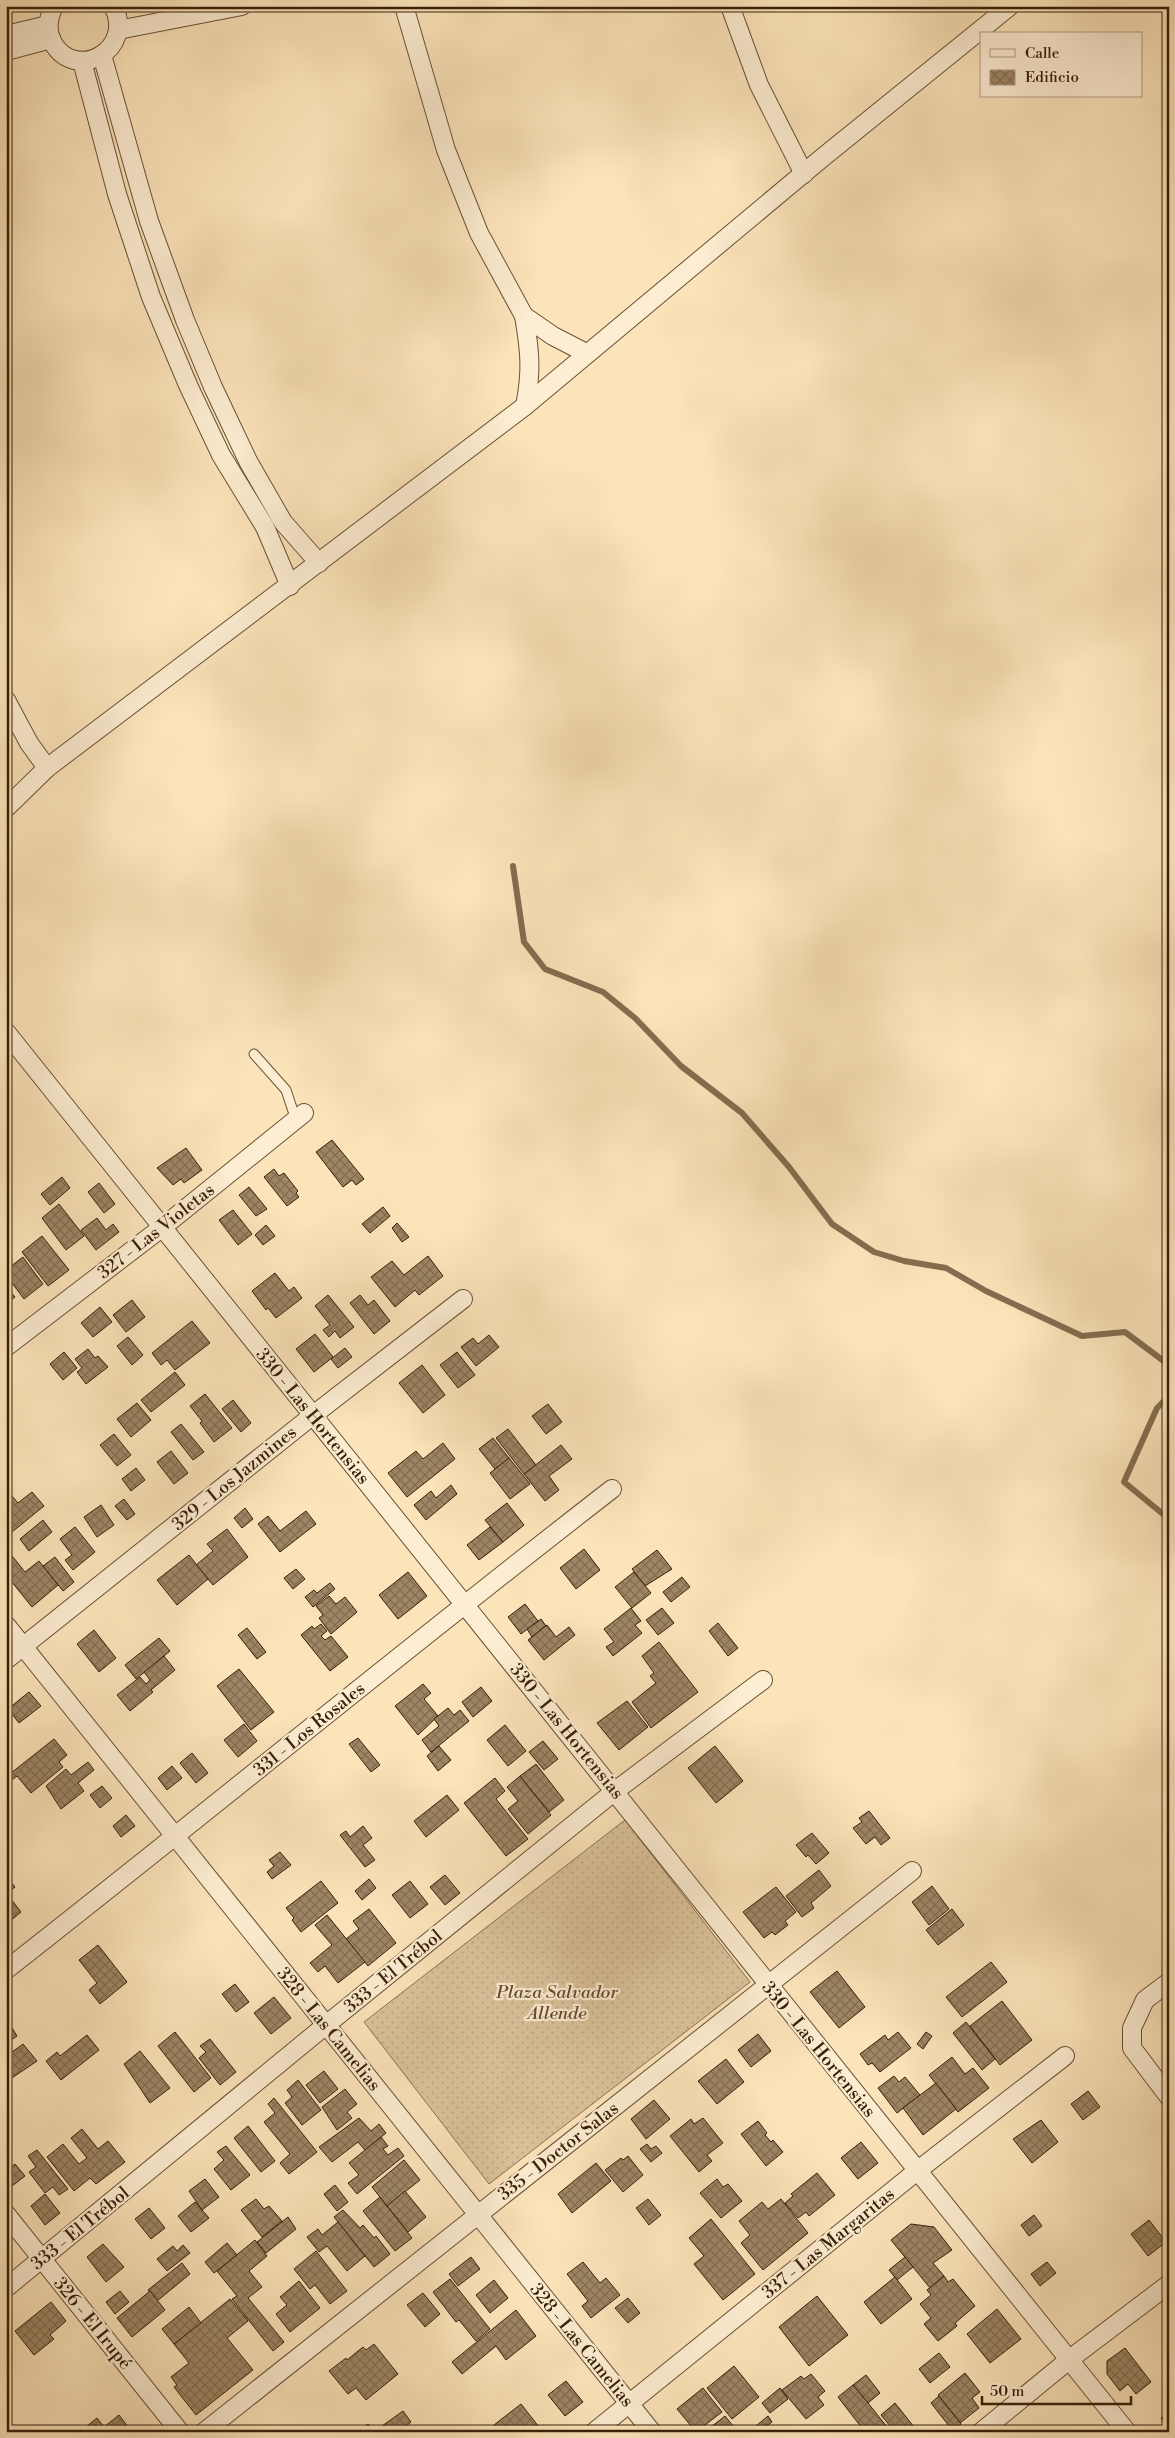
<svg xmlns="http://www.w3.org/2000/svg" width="1175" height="2438" viewBox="0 0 1175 2438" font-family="'Libre Bodoni',serif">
  <defs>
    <pattern id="grass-dots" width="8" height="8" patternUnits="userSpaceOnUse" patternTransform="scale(1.25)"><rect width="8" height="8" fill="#dbc39c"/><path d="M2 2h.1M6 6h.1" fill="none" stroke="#bda785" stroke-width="1.8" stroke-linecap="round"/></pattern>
    <pattern id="building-cross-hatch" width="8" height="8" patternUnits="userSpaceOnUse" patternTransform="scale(1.25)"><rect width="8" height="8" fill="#9e8665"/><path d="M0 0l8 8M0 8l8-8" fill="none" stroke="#826d51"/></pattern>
  </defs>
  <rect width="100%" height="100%" fill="#fce4ba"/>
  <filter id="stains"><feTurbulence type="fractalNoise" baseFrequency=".004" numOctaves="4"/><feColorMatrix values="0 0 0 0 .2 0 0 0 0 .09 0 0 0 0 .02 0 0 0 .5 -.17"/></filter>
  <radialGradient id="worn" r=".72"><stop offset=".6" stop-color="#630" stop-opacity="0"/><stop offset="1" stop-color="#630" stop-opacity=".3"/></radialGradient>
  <!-- grass -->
  <polygon fill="url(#grass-dots)" stroke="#8a7252" points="625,1820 750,1982 489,2184 364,2022"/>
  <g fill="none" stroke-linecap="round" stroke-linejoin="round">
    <!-- stream -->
    <g stroke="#856d4f" stroke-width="6">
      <polyline points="513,866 524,942 545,969 603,992 635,1018 681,1066 742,1113 789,1167 832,1224 874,1252 904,1261 946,1268 986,1291 1082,1336 1125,1332 1169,1365"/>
      <polyline points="1169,1396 1157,1408 1124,1482 1169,1519"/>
    </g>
  </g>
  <!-- building -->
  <g fill="url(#building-cross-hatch)" stroke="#382009">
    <polygon points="332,1140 364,1179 356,1185 352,1180 343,1187 316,1152"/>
    <polygon points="186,1148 202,1170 184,1183 181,1179 173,1185 157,1168"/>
    <polygon points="274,1169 279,1176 284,1173 298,1191 296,1193 299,1197 287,1206 264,1177"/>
    <polygon points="62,1177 70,1188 50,1205 41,1194"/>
    <polygon points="99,1183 115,1204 104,1213 88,1192"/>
    <polygon points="249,1187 267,1209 256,1216 239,1195"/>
    <polygon points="59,1204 84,1236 66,1250 42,1218"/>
    <polygon points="383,1207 390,1216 370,1233 362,1224"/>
    <polygon points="233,1210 252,1234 238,1245 219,1220"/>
    <polygon points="97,1218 106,1230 113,1224 119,1232 96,1250 81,1230"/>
    <polygon points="397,1223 409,1237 402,1242 392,1228"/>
    <polygon points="266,1225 275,1236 263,1245 255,1235"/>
    <polygon points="42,1236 69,1270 48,1286 22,1252"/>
    <polygon points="428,1256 443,1276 419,1295 415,1290 395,1307 371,1277 392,1261 404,1275"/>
    <polygon points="23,1257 43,1284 24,1299 6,1275 6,1270"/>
    <polygon points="275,1273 289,1291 294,1287 302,1298 276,1318 268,1308 266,1310 252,1291"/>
    <polygon points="6,1286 15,1297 6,1304"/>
    <polygon points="328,1295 354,1327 340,1338 335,1331 329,1337 323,1330 330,1325 315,1306"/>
    <polygon points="360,1295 368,1305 374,1300 390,1321 374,1334 350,1303"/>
    <polygon points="132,1300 145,1317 126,1332 113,1315"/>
    <polygon points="100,1307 112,1322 93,1337 81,1323"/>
    <polygon points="192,1321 210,1343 175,1370 167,1360 161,1365 152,1353"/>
    <polygon points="315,1334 333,1357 314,1372 296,1349"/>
    <polygon points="489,1335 499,1347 476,1366 461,1347 473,1338 478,1344"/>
    <polygon points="128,1337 143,1355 132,1365 117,1346"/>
    <polygon points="345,1348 352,1357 338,1368 331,1359"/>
    <polygon points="88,1349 95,1358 98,1356 108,1367 86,1384 77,1372 82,1368 75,1359"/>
    <polygon points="64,1352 77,1368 63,1380 50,1364"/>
    <polygon points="457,1352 475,1375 458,1388 440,1365"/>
    <polygon points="422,1365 445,1395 423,1413 399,1383"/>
    <polygon points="175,1372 185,1385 151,1412 141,1400"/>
    <polygon points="205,1394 232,1428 214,1442 200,1423 202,1421 190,1406"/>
    <polygon points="233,1400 251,1423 241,1432 222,1409"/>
    <polygon points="137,1403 151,1420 131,1437 117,1419"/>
    <polygon points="548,1404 562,1422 546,1434 532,1416"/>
    <polygon points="181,1424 204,1452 193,1460 171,1432"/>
    <polygon points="508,1429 536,1465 524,1474 496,1438"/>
    <polygon points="114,1434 131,1455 117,1466 100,1445"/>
    <polygon points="493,1438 509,1458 495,1469 479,1449"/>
    <polygon points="443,1443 455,1459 407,1497 388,1473 416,1451 423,1459"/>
    <polygon points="561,1445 572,1459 549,1476 559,1490 545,1501 524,1474"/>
    <polygon points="171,1451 188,1473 174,1484 157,1462"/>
    <polygon points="509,1458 530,1484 510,1499 490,1473"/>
    <polygon points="136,1468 145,1480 131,1491 122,1479"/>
    <polygon points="451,1485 457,1494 426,1520 414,1505 431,1491 436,1498"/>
    <polygon points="6,1489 18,1503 32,1492 44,1506 12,1532 6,1525"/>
    <polygon points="124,1499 135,1514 127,1520 115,1506"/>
    <polygon points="507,1503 524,1525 503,1542 485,1520"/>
    <polygon points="101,1505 114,1525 97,1537 84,1517"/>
    <polygon points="245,1508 253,1519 242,1528 234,1518"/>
    <polygon points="306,1511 316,1524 280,1552 258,1524 268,1516 280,1531"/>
    <polygon points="43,1520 52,1532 29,1551 20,1539"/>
    <polygon points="75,1527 95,1552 73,1570 65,1560 72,1555 60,1539"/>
    <polygon points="490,1527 503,1542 479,1560 467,1545"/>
    <polygon points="227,1529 248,1557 213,1585 196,1565 213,1551 207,1544"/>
    <polygon points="584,1549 600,1570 576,1589 560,1568"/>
    <polygon points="657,1550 672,1569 645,1586 632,1569"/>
    <polygon points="9,1552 25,1572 39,1561 58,1585 32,1607 11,1581 6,1585 6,1554"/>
    <polygon points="189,1555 208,1579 177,1605 157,1580"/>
    <polygon points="55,1557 74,1582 63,1591 43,1566"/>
    <polygon points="296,1569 305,1579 293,1589 284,1578"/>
    <polygon points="408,1572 427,1596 398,1619 379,1595"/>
    <polygon points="634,1572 651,1593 632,1608 615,1587"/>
    <polygon points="682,1577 690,1587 671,1602 663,1592"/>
    <polygon points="330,1583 335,1589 313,1607 305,1597 314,1590 317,1593"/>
    <polygon points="329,1596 336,1604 345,1597 357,1612 331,1634 319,1618 323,1615 316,1606"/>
    <polygon points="525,1604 538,1621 521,1634 508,1617"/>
    <polygon points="631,1608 641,1621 635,1625 642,1633 613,1656 606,1647 614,1642 604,1629"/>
    <polygon points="662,1608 674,1623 658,1635 646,1620"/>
    <polygon points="541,1619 546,1626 532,1637 527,1629"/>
    <polygon points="718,1623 738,1648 728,1656 709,1631"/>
    <polygon points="321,1624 327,1631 321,1636 325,1640 331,1636 348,1657 330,1671 301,1635 312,1626 314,1629"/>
    <polygon points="547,1625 556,1637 569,1627 575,1635 544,1660 528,1640"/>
    <polygon points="247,1628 266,1652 257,1659 238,1635"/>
    <polygon points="94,1630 116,1658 99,1672 77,1644"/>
    <polygon points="159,1638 170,1651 136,1679 125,1665"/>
    <polygon points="659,1642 698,1692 651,1728 632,1702 656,1683 650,1676 654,1673 642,1656"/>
    <polygon points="164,1656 175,1670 151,1690 153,1692 130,1711 117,1695 140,1677 146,1684 150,1680 144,1672"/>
    <polygon points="239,1669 274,1712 251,1730 217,1686"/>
    <polygon points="423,1684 431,1693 424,1699 438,1716 418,1735 395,1706"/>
    <polygon points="481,1687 492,1701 473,1717 462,1702"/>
    <polygon points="29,1692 41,1706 19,1723 8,1709"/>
    <polygon points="627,1701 648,1727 619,1750 597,1723"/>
    <polygon points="448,1708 454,1715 460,1710 469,1721 431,1752 422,1740 439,1726 434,1719"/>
    <polygon points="244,1724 257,1741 238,1757 224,1740"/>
    <polygon points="505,1725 526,1751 508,1766 487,1740"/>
    <polygon points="358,1738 380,1765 371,1772 349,1744"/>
    <polygon points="54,1739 67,1755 59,1762 63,1767 31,1793 17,1776 9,1782 6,1777"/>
    <polygon points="543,1741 558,1759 544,1770 529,1752"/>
    <polygon points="439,1746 451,1760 438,1771 427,1756"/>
    <polygon points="715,1746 743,1781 716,1803 688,1768"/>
    <polygon points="192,1753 208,1773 196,1783 180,1763"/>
    <polygon points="88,1762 94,1770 78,1783 84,1791 61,1809 46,1786 66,1769 71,1775"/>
    <polygon points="536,1764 564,1800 549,1812 520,1776"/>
    <polygon points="172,1766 182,1778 167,1790 158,1778"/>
    <polygon points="520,1776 551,1815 528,1834 508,1809 518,1801 507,1787"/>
    <polygon points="495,1778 505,1791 496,1799 528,1839 506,1856 464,1803"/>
    <polygon points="102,1786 112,1798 100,1808 90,1795"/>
    <polygon points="447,1795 459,1810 426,1837 414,1821"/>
    <polygon points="869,1811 890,1838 881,1845 875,1837 866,1844 853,1828 862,1822 859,1818"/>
    <polygon points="126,1815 135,1826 121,1837 113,1826"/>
    <polygon points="363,1826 372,1838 363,1845 375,1860 365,1867 340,1835 346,1831 350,1837"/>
    <polygon points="812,1833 829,1853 816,1864 808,1855 806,1857 796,1845"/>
    <polygon points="280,1852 291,1865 272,1879 267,1872 274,1866 269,1860"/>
    <polygon points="819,1870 831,1886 811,1903 814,1908 802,1917 786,1896"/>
    <polygon points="445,1875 460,1893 445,1905 430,1887"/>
    <polygon points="8,1878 15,1887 7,1894 21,1912 9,1922 6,1918 6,1879"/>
    <polygon points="369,1879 376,1888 362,1900 355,1891"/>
    <polygon points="321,1881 338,1903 301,1932 292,1920 294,1918 286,1908"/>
    <polygon points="410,1881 428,1904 410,1918 392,1895"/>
    <polygon points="932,1886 949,1909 929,1925 912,1902"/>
    <polygon points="776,1887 796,1912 785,1921 788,1925 775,1935 772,1932 764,1938 743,1912"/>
    <polygon points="369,1909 396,1943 368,1966 346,1939 359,1929 353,1921"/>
    <polygon points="952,1909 964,1925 938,1945 926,1930"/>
    <polygon points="327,1915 365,1962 338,1983 325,1966 318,1972 310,1963 332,1945 315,1925"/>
    <polygon points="98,1945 127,1982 100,2004 89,1990 97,1983 79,1960"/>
    <polygon points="991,1962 1007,1982 962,2017 946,1997"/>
    <polygon points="837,1971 865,2007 839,2028 810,1992"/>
    <polygon points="235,1984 249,2002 236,2012 222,1994"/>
    <polygon points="274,1997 291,2018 271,2034 254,2013"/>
    <polygon points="1002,2001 1032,2040 1000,2065 970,2026"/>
    <polygon points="6,2018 17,2036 10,2041 6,2036"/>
    <polygon points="966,2022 995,2059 982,2070 953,2033"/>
    <polygon points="175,2032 211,2078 194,2092 158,2046"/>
    <polygon points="898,2032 911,2048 880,2072 872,2063 868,2065 860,2054 885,2035 888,2040"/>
    <polygon points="926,2032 932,2036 923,2049 917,2044"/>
    <polygon points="758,2034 771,2051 751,2067 738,2050"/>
    <polygon points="87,2035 99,2050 61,2080 46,2061 57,2052 60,2056"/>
    <polygon points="210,2039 236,2072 220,2085 199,2058 206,2052 200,2046"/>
    <polygon points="23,2044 37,2061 6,2082 6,2048 8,2047 12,2052"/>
    <polygon points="140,2051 170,2088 150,2103 124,2064"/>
    <polygon points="952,2057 965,2074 973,2068 989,2088 958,2112 929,2075"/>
    <polygon points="726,2059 744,2082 717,2104 698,2081"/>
    <polygon points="324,2071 338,2089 320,2103 306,2085"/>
    <polygon points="894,2076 899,2082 905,2077 920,2095 897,2113 878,2088"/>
    <polygon points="298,2080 321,2110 302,2125 285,2103 292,2097 287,2090"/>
    <polygon points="936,2083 956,2109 923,2135 903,2108"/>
    <polygon points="345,2089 357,2104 347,2112 352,2118 337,2130 322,2107"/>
    <polygon points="1088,2091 1100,2107 1083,2120 1071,2104"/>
    <polygon points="274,2098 317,2152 289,2174 280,2163 290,2154 264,2122 275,2113 268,2104"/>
    <polygon points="654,2100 670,2119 646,2139 631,2119"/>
    <polygon points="359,2118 371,2131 379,2124 386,2133 365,2150 358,2142 332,2162 319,2147"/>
    <polygon points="703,2118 723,2143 707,2155 712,2161 699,2172 670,2136 691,2119 694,2124"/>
    <polygon points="1041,2120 1058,2142 1032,2163 1013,2139"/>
    <polygon points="758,2121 767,2133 765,2135 771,2142 773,2140 783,2152 766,2166 741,2134"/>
    <polygon points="248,2126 275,2161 261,2172 234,2138"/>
    <polygon points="82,2129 98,2149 108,2141 125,2162 96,2184 90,2178 74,2191 47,2157 63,2144 79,2164 87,2158 71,2138"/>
    <polygon points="381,2137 388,2146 383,2149 388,2155 398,2148 404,2156 357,2194 348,2183 359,2175 349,2163"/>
    <polygon points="861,2142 878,2163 858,2179 841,2158"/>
    <polygon points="647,2144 651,2149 656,2146 662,2153 651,2162 640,2149"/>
    <polygon points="226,2146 250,2175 231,2190 214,2169 224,2160 217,2152"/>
    <polygon points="37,2150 68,2189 59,2195 53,2187 45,2193 29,2172 36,2167 28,2156"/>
    <polygon points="628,2156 643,2175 623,2192 605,2170 621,2158 623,2160"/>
    <polygon points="404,2160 420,2180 387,2206 372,2187"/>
    <polygon points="596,2163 611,2181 572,2213 558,2194"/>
    <polygon points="15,2164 25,2176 8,2189 6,2171"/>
    <polygon points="817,2173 835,2195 809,2216 806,2212 798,2218 785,2203 793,2196 791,2194"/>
    <polygon points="205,2179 219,2197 202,2210 189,2191"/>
    <polygon points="717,2179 723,2187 728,2184 742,2201 721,2218 700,2193"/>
    <polygon points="335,2185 348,2202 337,2211 324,2194"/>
    <polygon points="405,2191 426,2217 408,2232 387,2206"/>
    <polygon points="45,2194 60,2213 45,2225 31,2206"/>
    <polygon points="380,2197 412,2238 395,2251 363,2211"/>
    <polygon points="256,2199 264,2209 269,2206 282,2221 262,2237 241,2210"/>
    <polygon points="648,2199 661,2215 649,2225 636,2208"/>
    <polygon points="781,2199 808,2233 763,2270 741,2243 750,2235 739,2221 762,2202 768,2209"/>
    <polygon points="195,2202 209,2218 191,2232 178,2216"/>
    <polygon points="149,2208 165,2228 151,2239 135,2219"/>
    <polygon points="343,2210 360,2228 363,2225 374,2238 376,2236 390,2254 374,2267 334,2217"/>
    <polygon points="1034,2215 1042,2226 1029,2236 1021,2225"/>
    <polygon points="288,2217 296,2229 266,2253 257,2242"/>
    <polygon points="711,2219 755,2274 723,2300 694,2264 704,2256 689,2238"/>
    <polygon points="1149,2220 1166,2242 1148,2256 1131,2234"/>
    <polygon points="338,2222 365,2256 347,2271 327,2246 319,2252 307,2237 318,2229 322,2235"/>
    <polygon points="911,2224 934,2227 952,2250 933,2263 944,2276 930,2288 891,2240"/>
    <polygon points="255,2240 267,2256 249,2271 262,2287 248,2298 284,2342 273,2351 232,2299 237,2296 217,2271"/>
    <polygon points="227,2243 237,2255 214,2273 205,2262"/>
    <polygon points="103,2244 124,2267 106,2282 87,2257"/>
    <polygon points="183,2245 190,2253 167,2271 157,2259 173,2246 177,2251"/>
    <polygon points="316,2251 347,2291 330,2304 315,2285 310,2289 294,2269"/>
    <polygon points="471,2257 480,2269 458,2286 449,2274"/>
    <polygon points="905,2257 913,2267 897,2280 889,2270"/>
    <polygon points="583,2262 600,2283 606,2278 620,2295 591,2318 582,2306 588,2301 567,2274"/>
    <polygon points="1047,2262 1056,2273 1040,2286 1031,2274"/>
    <polygon points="182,2263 190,2274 157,2301 148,2290"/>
    <polygon points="944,2276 948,2282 953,2279 975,2306 955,2323 957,2326 938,2341 924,2324 931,2318 920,2304 931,2295 927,2290"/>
    <polygon points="895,2277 912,2299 881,2324 864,2302"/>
    <polygon points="450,2279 490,2329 476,2341 459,2320 456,2322 433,2292"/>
    <polygon points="494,2280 508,2298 490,2313 476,2295"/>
    <polygon points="299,2281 320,2308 290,2332 276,2314 287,2305 280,2297"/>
    <polygon points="120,2291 129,2302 115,2314 106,2302"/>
    <polygon points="150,2291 165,2310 132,2337 117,2318"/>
    <polygon points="423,2293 440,2314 425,2327 407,2305"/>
    <polygon points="817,2296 848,2335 809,2366 779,2327"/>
    <polygon points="628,2298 640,2313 628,2323 615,2308"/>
    <polygon points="230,2299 248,2321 227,2338 253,2370 196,2415 174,2387 177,2385 171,2377 189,2363 174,2344"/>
    <polygon points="51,2302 66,2321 50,2335 54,2339 34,2355 15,2331"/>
    <polygon points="189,2307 201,2323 174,2344 162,2329"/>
    <polygon points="997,2309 1021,2339 990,2363 967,2334"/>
    <polygon points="516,2310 536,2336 506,2360 496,2346 462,2374 452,2362"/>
    <polygon points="374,2344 398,2374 366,2400 356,2388 348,2394 329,2371 346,2358 347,2360 363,2347 366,2350"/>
    <polygon points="1125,2348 1151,2382 1136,2394 1128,2384 1120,2391 1107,2374 1107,2361"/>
    <polygon points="939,2353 950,2367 930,2383 919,2369"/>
    <polygon points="734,2366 759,2397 732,2419 707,2388"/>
    <polygon points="965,2373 980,2392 972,2398 979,2408 960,2423 938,2395"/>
    <polygon points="811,2374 825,2391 818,2397 824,2405 806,2419 782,2390 801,2376 804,2379"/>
    <polygon points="866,2375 880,2393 868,2403 853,2385"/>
    <polygon points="566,2381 583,2402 565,2416 548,2395"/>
    <polygon points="853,2385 868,2403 891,2432 865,2432 838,2397"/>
    <polygon points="703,2388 722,2412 696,2432 677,2409"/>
    <polygon points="780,2388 788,2399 770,2413 762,2403"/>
    <polygon points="939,2396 961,2424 953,2431 931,2403"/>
    <polygon points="895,2403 918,2432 895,2432 881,2415"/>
    <polygon points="521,2404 543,2432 499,2432 494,2425"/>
    <polygon points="403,2411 411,2422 399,2432 386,2432 382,2426"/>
    <polygon points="1169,2412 1169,2429 1161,2418"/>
    <polygon points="119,2415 132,2432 91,2432 87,2426 97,2418 104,2427"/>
    <polygon points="725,2416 738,2432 715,2432 711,2427"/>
    <polygon points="768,2416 772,2422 760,2431 756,2426"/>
    <polygon points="368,2424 374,2432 358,2432"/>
  </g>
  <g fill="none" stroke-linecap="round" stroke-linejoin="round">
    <defs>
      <polyline id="service" points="254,1054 286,1090 296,1120"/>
      <g id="minor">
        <path d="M 54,6 C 48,18 46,31 53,43 C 76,83 136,49 113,6"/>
        <polyline points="404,6 446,150 479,233 524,316"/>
        <polyline points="730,6 759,85 804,174"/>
        <polyline points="118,30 242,6"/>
        <polyline points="6,35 48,25"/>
        <polyline points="6,51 51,39"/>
        <polyline points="102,55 149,221 185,320 213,387 248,461 283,522 319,563"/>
        <polyline points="82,61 117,194 151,297 188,385 221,455 265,527 290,586"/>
        <path d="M 525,406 C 532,371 530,351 524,316 L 553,336 L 586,353"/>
        <polyline points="6,700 29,743 47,768"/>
        <polyline points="6,808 47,768 525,406 822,158 1010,6"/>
        <polyline points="6,1032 1127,2432"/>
        <polyline points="6,1347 164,1226 304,1113"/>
        <polyline points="6,1625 652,2432"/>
        <polyline points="6,1660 312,1416 463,1299"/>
        <path d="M 6,1970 C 209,1811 408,1647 612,1489"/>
        <polyline points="1169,1982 1145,2000 1132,2028 1132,2048 1169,2097"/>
        <polyline points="6,2214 180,2432"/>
        <polyline points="6,2288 326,2025 615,1791 763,1680"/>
        <polyline points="204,2432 912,1871"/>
        <polyline points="594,2432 917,2171 1065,2056"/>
        <polyline points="981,2432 1070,2359 1169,2284"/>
      </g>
    </defs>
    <!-- service casing -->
    <use href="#service" stroke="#695135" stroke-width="11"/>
    <!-- minor casing -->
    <use href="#minor" stroke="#695135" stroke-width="20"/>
    <!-- service -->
    <use href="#service" stroke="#fdedd2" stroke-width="9"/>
    <!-- minor -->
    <use href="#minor" stroke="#fdedd2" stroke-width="18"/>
  </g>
  <g text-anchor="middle" stroke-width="4.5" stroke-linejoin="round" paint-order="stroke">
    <!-- street labels -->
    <g font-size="18" fill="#382009" stroke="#fdedd2">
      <text transform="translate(156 1231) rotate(-38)" y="6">327 - Las Violetas</text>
      <text transform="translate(313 1416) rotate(51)" y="6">330 - Las Hortensias</text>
      <text transform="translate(234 1478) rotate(-39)" y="6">329 - Los Jazmines</text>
      <text transform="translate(309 1729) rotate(-39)" y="6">331 - Los Rosales</text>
      <text transform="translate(567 1731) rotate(51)" y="6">330 - Las Hortensias</text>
      <text transform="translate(393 1971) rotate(-39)" y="6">333 - El Trébol</text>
      <text transform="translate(329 2029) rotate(51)" y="6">328 - Las Camelias</text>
      <text transform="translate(819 2049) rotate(51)" y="6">330 - Las Hortensias</text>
      <text transform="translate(558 2151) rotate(-38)" y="6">335 - Doctor Salas</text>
      <text transform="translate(80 2228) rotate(-39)" y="6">333 - El Trébol</text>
      <text transform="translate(828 2243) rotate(-39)" y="6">337 - Las Margaritas</text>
      <text transform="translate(93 2323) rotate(51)" y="6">326 - El Irupé</text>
      <text transform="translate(582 2345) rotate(51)" y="6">328 - Las Camelias</text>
    </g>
    <!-- park labels -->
    <g font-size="18" font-style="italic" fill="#61492e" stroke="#fdedd2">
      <text x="557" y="1998">Plaza Salvador<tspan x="557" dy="21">Allende</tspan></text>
    </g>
  </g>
  <!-- margin -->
  <rect width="1175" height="2438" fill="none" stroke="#fce4ba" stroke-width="25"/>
  <rect x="8" y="8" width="1160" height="2423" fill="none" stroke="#382009" stroke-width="2.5"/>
  <rect x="12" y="12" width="1150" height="2413" fill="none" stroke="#382009"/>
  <!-- legend -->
  <rect x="980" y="32" width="162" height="65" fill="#fdedd2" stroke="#ae9b82"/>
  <rect x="990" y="49" width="25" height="8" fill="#fdedd2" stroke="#ae9b82"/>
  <text x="1025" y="58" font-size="15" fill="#382009">Calle</text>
  <rect x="990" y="70" width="25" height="15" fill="url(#building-cross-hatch)" stroke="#ae9b82"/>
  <text x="1025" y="82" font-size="15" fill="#382009">Edificio</text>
  <!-- scale -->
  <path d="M982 2396v8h149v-8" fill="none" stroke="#382009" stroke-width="2.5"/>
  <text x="990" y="2396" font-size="15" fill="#382009" stroke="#fdedd2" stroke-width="4" paint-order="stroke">50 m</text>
  <rect width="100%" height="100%" filter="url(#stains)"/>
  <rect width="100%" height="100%" fill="url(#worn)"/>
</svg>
